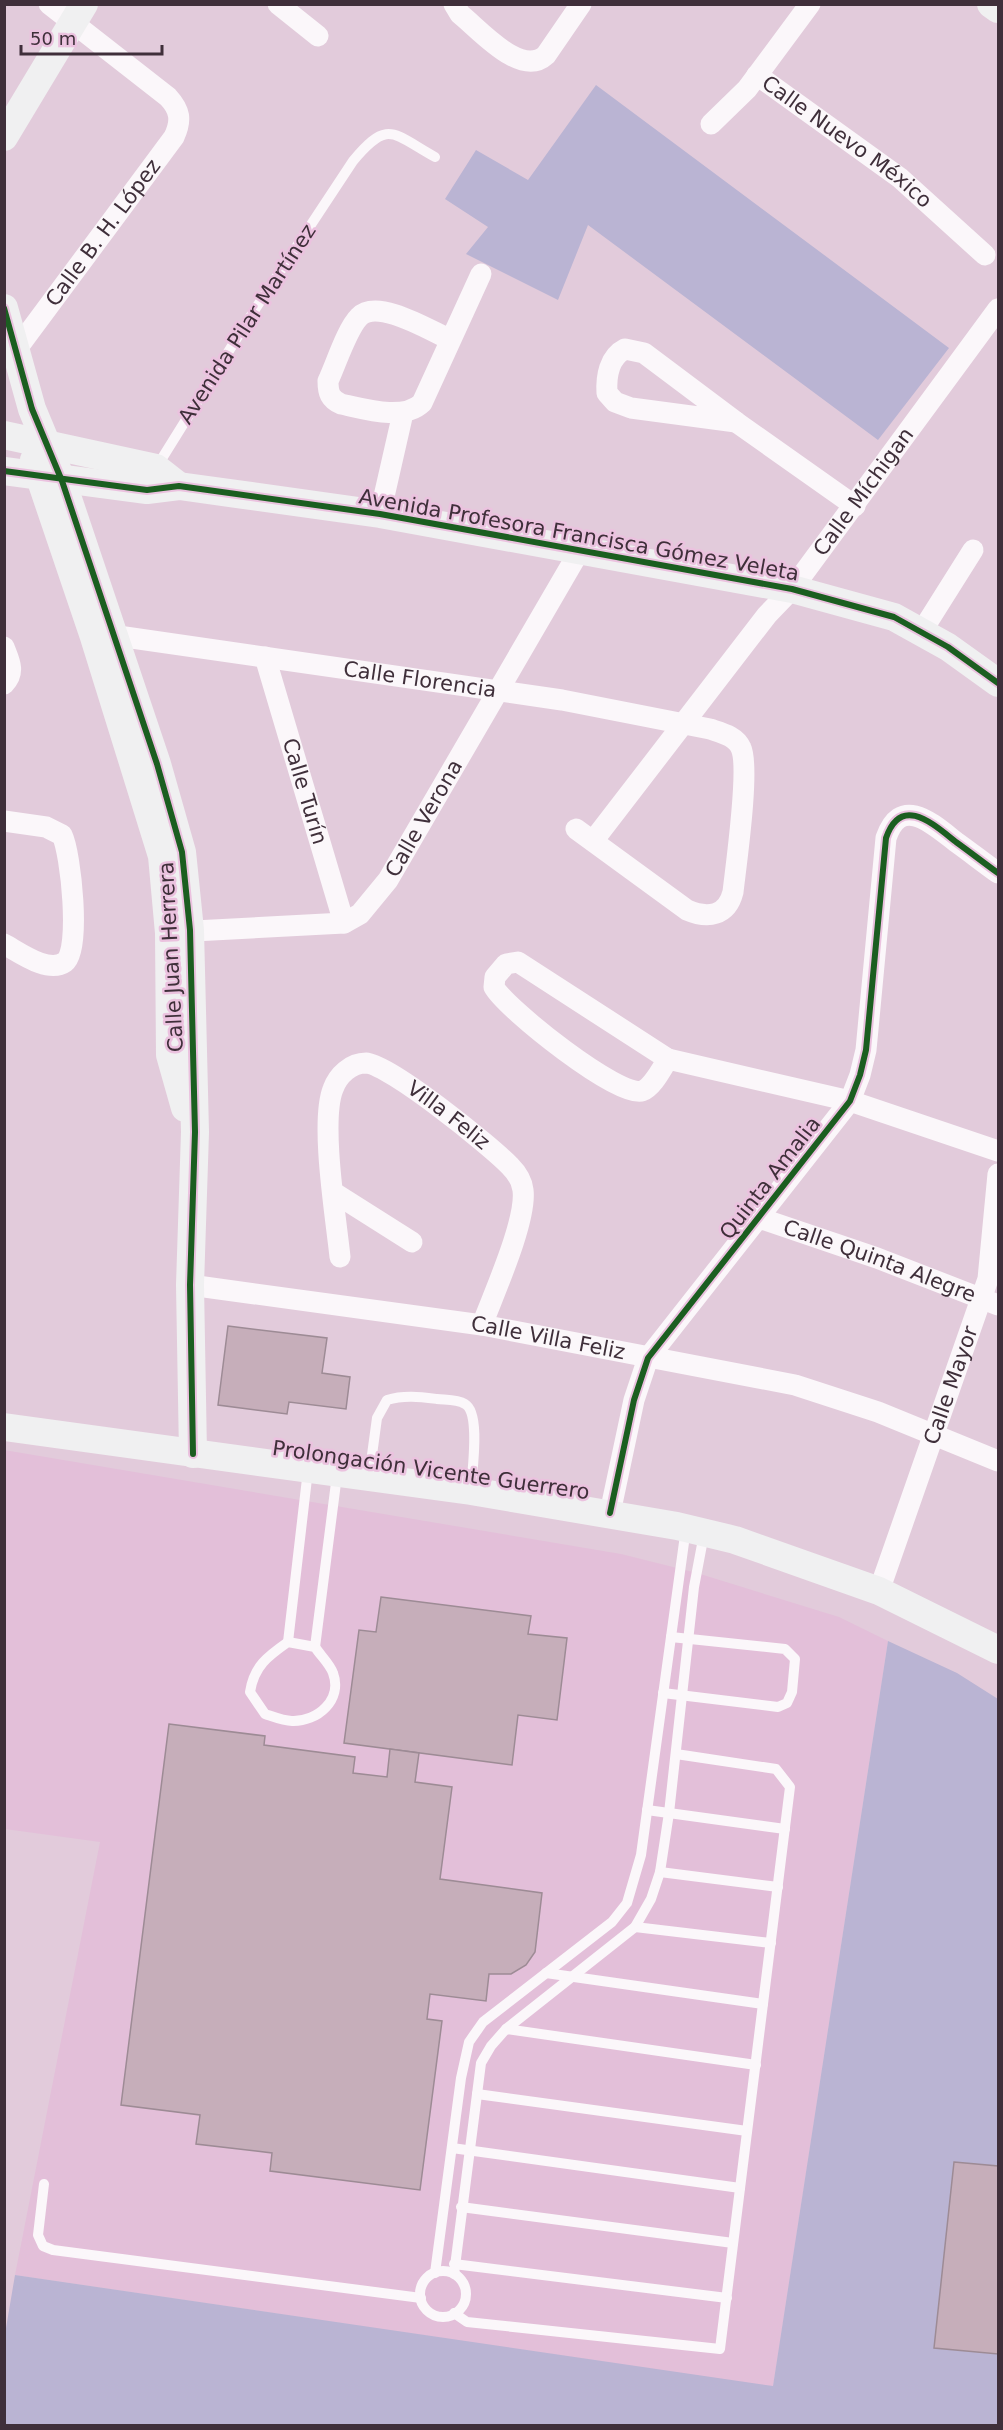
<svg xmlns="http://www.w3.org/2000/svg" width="1003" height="2430" viewBox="0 0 1003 2430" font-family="'DejaVu Sans',sans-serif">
  <rect width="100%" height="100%" fill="#e2cbdb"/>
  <!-- built -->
  <polygon fill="#e3bfd9" points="4,1450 621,1554 697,1573 839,1617 888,1641 773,2387 15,2275 100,1842 5,1829"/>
  <!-- green -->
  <g fill="#bab4d3">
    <polygon points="596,85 949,348 878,440 588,225 558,300 466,254 488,227 445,199 476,150 528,180"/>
    <polygon points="888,1641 957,1673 998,1699 998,2425 5,2426 5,2334 15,2275 773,2386"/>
  </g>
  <!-- building -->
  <g fill="#c6aeba" stroke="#9d8b95" stroke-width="1.5">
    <polygon points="228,1326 327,1338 322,1373 350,1377 346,1409 289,1402 287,1414 218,1405"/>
    <polygon points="381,1597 531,1616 528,1634 567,1638 557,1720 518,1715 512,1765 344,1743 359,1630 376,1632"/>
    <polygon points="169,1724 265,1736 264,1745 355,1757 353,1773 387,1777 390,1749 419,1753 415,1782 452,1787 440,1879 542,1893 535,1952 526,1965 511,1974 489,1974 486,2001 430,1994 427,2019 442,2021 420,2190 270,2171 272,2153 196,2144 200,2115 121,2105"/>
    <polygon points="954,2162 998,2166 998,2354 934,2348"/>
  </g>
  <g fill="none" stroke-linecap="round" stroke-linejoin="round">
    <!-- lane -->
    <g stroke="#fbf7fa" stroke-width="10">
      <path d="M 156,468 L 250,317 L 353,161 C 388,119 392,133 435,157"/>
      <path d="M 369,1477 L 377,1418 L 387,1400 C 404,1395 420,1397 437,1399 C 446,1400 457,1399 465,1404 C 481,1413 472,1471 471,1489"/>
      <path d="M 288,1642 L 315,1647 C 320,1655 330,1664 333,1673 C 343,1700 317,1722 292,1721 C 284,1721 274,1717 265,1714 L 250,1692 C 254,1666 268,1656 288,1642 Z"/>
      <polyline points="288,1642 308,1470"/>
      <polyline points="315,1647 337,1475"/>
      <polyline points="663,1693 778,1707 787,1703 792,1692 795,1659 785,1649 671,1637"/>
      <polyline points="647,1810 785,1829"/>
      <polyline points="660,1872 778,1887"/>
      <polyline points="635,1927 771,1943"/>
      <polyline points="546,1973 763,2004"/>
      <polyline points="506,2029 756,2065"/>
      <polyline points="477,2094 747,2131"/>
      <polyline points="452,2148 740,2188"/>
      <polyline points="44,2184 38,2235 43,2246 53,2250 421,2298"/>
      <polyline points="461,2207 733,2243"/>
      <polyline points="454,2264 727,2298"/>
      <circle cx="443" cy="2294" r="23"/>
      <polyline points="435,2273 461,2078 469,2042 483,2022 612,1922 627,1903 641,1855 686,1528"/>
      <polyline points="454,2274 481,2063 491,2046 506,2029 635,1927 651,1899 660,1872 669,1813 694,1587 704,1534"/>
      <polyline points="454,2313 467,2322 720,2349 790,1787 776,1769 676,1754"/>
    </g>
    <!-- street -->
    <g stroke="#fbf7fa" stroke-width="21">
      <polyline points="278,4 318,36"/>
      <path d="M 454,4 L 460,14 C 480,30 521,78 546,55 L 581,4"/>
      <path id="s1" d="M 757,75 L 900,178 L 985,255"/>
      <polyline points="711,124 747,89 810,4"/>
      <path d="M 449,339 C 429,330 377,298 359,317 C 347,329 336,364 328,381 C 328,393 330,399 341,404 C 365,409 403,421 422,403 L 481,274"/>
      <path d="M 625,349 L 644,353 L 736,422 L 631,408 L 615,402 L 607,393 C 606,377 609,357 625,349 Z"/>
      <path id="s2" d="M 16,350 L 174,137 C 182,120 180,110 168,97 L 49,4"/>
      <polyline points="736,422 855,506"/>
      <polyline points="380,514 403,413"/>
      <polyline points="922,631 973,550"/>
      <path id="s3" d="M 102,636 L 125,637 L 562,700 L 710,729 C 722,733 736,736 741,748 C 750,768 736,865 733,892 C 727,916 708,919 687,910 L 576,829"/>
      <path d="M 4,647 C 9,660 16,672 4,684"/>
      <path id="s4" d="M 265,657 L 344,923"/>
      <path d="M 4,821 L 46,827 L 62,835 C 71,853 81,951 65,962 C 48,974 19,952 4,944"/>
      <path id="s5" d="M 593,841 L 767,615 L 792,589 L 998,309"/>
      <path id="s6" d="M 175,932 L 344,923 L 360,914 L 388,880 L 580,550"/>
      <path d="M 518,962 L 668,1059 C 662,1068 653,1087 642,1091 C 620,1099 506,1009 494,987 L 495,977 L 506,964 Z"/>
      <polyline points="668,1059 850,1101 998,1151"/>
      <polyline points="333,1192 412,1242"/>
      <path id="s7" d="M 759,1218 L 877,1258 L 998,1305"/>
      <path id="s8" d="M 340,1257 C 336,1218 320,1122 333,1089 C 338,1075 351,1063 366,1063 C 389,1064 491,1146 510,1166 C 516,1172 522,1181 523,1190 C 527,1220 494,1293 482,1325"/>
      <path id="s9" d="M 190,1285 L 482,1325 L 795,1385 L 878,1412 L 998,1461"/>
      <path d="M 610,1513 L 634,1400 L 648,1358 L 850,1101 L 860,1075 L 866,1050 L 886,838 C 901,794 933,824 956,842 C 970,852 984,863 998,873"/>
      <path id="s10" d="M 879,1591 L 988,1279 L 998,1174"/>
    </g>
    <!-- secondary -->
    <g stroke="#f0f0f1" stroke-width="28">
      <polyline points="991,4 998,9"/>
      <polyline points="4,137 84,4"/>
      <polyline points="4,308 32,409 62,481 157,764 182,852 190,930 195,1132 190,1285 193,1454"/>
      <polyline points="4,435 156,468 179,486"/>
      <polyline points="34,460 94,637 162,856 169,933 170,1055 185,1108"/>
      <polyline points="4,471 147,490 179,486 380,514 792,589 894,617 948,647 998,683"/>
      <polyline points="4,1427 471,1491 677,1526 735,1540 879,1591 998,1650"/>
    </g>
    <defs>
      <g id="cycleway">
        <polyline points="4,308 32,409 62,481 157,764 182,852 190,930 195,1132 190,1285 193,1454"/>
        <polyline points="4,471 147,490 179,486 380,514 792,589 894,617 948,647 998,683"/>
        <path d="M 610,1513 L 634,1400 L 648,1358 L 850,1101 L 860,1075 L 866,1050 L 886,838 C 901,794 933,824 956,842 C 970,852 984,863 998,873"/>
      </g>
    </defs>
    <!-- cycleway casing -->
    <use href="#cycleway" stroke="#ebc2df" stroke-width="10"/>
    <!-- cycleway -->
    <use href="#cycleway" stroke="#1b5e20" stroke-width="6"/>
  </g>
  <g text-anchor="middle" stroke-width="5" stroke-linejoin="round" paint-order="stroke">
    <!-- street labels -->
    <g font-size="21" fill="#3f2f3a" stroke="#ebc2df">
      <text dy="7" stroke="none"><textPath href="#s1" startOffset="112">Calle Nuevo México</textPath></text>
      <text dy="7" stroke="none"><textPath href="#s2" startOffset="146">Calle B. H. López</textPath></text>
      <text transform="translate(247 324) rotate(-57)" y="7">Avenida Pilar Martínez</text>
      <text dy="7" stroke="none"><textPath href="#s5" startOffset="442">Calle Míchigan</textPath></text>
      <text transform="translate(579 535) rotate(10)" y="7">Avenida Profesora Francisca Gómez Veleta</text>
      <text dy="7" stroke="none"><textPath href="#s3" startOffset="321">Calle Florencia</textPath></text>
      <text dy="7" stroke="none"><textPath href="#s4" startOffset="140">Calle Turín</textPath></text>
      <text dy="7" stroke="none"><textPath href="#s6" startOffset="303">Calle Verona</textPath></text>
      <text transform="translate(171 957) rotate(-93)" y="7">Calle Juan Herrera</text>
      <text dy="7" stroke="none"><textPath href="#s8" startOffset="312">Villa Feliz</textPath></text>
      <text transform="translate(770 1178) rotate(-52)" y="7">Quinta Amalia</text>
      <text dy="7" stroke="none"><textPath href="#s7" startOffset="128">Calle Quinta Alegre</textPath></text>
      <text dy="7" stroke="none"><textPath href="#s9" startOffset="362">Calle Villa Feliz</textPath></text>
      <text dy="7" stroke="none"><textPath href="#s10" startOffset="218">Calle Mayor</textPath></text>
      <text transform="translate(431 1470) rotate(8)" y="7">Prolongación Vicente Guerrero</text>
    </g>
  </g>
  <!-- border -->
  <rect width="1003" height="2430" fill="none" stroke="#3f2f3a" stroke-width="12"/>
  <!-- scale -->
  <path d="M21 45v9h141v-9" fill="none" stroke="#3f2f3a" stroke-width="3"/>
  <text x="30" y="45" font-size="18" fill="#3f2f3a" stroke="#ebc2df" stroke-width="4.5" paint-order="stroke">50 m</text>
</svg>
